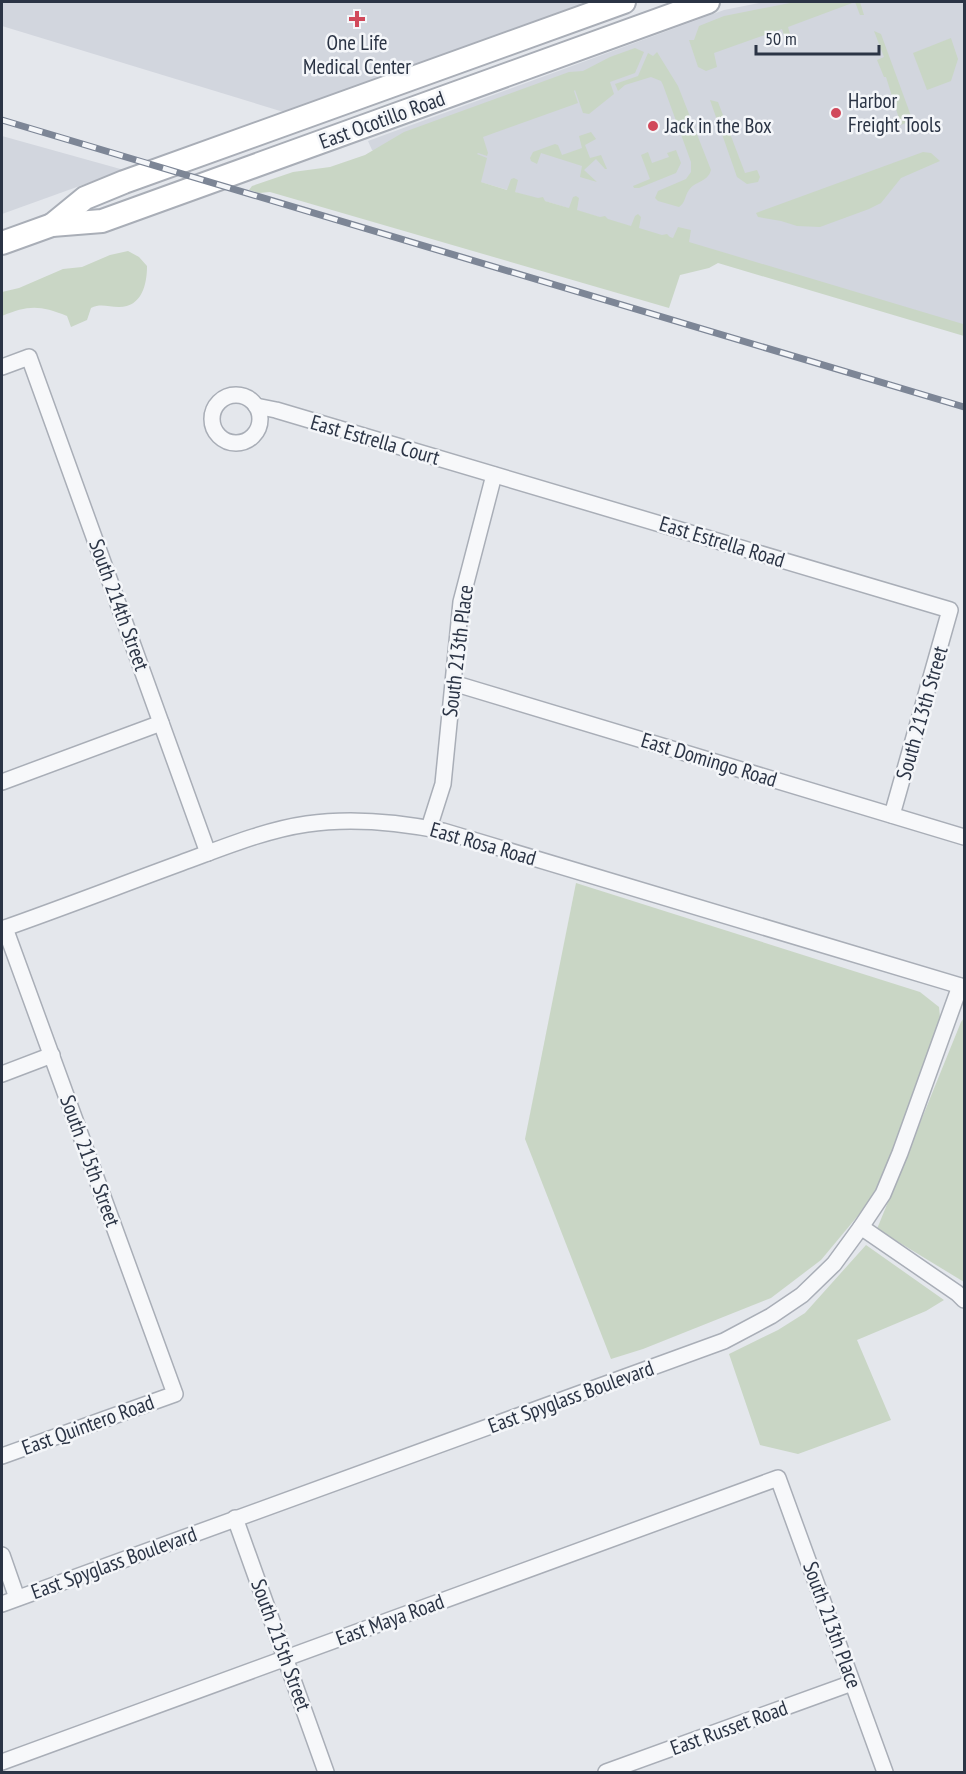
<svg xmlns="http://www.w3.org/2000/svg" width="966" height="1774" viewBox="0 0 966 1774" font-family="'PT Sans Narrow',sans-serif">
  <rect width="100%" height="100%" fill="#e4e7ec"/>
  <!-- built -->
  <g fill="#d2d6de">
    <polygon points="2,2 594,2 290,114 2,26"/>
    <polygon points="764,2 964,2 964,325 372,150 368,141 724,10"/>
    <polygon points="2,136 124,170 2,214"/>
  </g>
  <!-- green -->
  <g fill="#c9d6c5">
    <polygon points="795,2 860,2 864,15 860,15 855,2 788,27 792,41 786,42 782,29 714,53 717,67 706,71 698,67 689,40 694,40 699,26 724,16"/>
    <polygon points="874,31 881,34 911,116 908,122 901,125 886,77 884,77 877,60 884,57"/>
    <polygon points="951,38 958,59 951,81 927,90 913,53"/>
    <polygon points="635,48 644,52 635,73 610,82 614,94 589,114 583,113 575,90 574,91 578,103 483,137 488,153 487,156 478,153 477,154 487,158 481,182 507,190 511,179 514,178 518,180 515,192 538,198 543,197 545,201 569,208 573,197 576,196 579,198 577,210 600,217 605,216 608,219 631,226 635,216 638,214 641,217 639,228 662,235 667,234 670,237 673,238 678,227 691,230 689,242 963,324 964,322 964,336 718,263 709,268 680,275 669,308 270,192 259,193 249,190 252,186 293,172 330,167 365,155 404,132 569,72 583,71 610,57"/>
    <path d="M 657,52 L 678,86 L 711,170 C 708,182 695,181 689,190 C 684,197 686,202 679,207 L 658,201 L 655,198 L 658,191 L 686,179 L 691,172 L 691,162 L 663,85 L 661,81 L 651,77 L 625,85 L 618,91 L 615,84 L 638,76 L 648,53 L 653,56 Z"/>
    <polygon points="710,100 718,102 745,173 757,170 760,177 758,182 747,184 737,177"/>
    <polygon points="591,132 596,139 585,145 590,158 601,155 607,169 605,169 596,159 584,170 597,182 580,177 582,166 541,153 537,164 531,161 530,158 533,152 555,144 558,145 562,155 582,148 579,136"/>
    <polygon points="676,150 681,163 676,173 639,188 634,188 633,186 650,179 641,155 648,152 652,163 669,157 667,153"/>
    <polygon points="923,152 931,153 940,161 901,178 881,203 869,209 820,227 797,226 781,221 758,217 756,213"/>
    <path d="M 128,251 L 139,257 L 147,266 C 147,284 142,307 119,307 C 108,307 101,303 91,308 L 87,320 L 71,327 L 67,316 C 40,305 28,305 2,316 L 2,292 L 19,288 L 63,269 L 82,267 L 110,255 Z"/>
    <polygon points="576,883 920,992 939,1007 942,1036 871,1200 821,1260 771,1298 643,1349 611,1359 525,1139"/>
    <polygon points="964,1018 964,1282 877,1229 961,1022"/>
    <polygon points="866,1245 944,1300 926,1311 857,1340 891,1420 798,1454 760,1445 729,1354 778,1330 805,1313"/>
  </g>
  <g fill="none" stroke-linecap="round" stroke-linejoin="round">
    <defs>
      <g id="street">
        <polyline points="2,367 29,357 208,853"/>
        <circle cx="236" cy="419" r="24"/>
        <polyline points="256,406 276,410 950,610 892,815"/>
        <polyline points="453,683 964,837"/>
        <polyline points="2,782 161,723"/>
        <polyline points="429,828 443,784 461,602 494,475"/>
        <path d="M 2,929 C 62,908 121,885 181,863 C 222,848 265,830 307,824 C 353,817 398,822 443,831 L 964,987"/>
        <polyline points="2,1074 52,1055"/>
        <polyline points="861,1227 957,1293 964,1300"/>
        <polyline points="2,1456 175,1394 5,928"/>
        <polyline points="235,1518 326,1772"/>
        <polyline points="2,1555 17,1598"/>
        <polyline points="2,1604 724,1341 771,1316 802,1295 834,1264 861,1227 883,1194 900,1153 960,986"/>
        <polyline points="2,1762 778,1478 885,1772"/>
        <polyline points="606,1772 852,1683"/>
      </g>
      <g id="secondary">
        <polyline points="52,225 85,198 124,182 624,2"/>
        <polyline points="2,243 52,225 102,221 708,2"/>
      </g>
    </defs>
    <!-- street casing -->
    <use href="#street" stroke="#a9aeb7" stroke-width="18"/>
    <!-- secondary casing -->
    <use href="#secondary" stroke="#a9aeb7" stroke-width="26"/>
    <!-- street -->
    <use href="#street" stroke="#f7f8fa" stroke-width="15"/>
    <!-- secondary -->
    <use href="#secondary" stroke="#fff" stroke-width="22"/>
    <defs>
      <polyline id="rail" points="2,120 964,407"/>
    </defs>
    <!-- rail casing -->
    <use href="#rail" stroke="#7d8696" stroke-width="7"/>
    <!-- rail -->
    <use href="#rail" stroke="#f4f6f9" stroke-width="4.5" stroke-dasharray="14" stroke-linecap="butt"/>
  </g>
  <!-- markers -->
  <g fill="#d1495b" stroke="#f4f6f9" stroke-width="2">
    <path d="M354 10h6v6h6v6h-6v6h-6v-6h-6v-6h6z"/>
    <circle cx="836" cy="113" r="6"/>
    <circle cx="653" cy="126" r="6"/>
  </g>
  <g text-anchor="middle" stroke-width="5" stroke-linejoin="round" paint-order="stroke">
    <!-- poi labels -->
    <g font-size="21" fill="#2b3445" stroke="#f4f6f9" text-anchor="start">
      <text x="357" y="50" text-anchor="middle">One Life<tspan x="357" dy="24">Medical Center</tspan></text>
      <text x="848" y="108">Harbor<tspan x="848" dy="24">Freight Tools</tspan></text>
      <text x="665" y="133">Jack in the Box</text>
    </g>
    <!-- street labels -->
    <g font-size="21" fill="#2b3445" stroke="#f4f6f9">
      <text transform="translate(382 120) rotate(-20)" y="7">East Ocotillo Road</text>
      <text transform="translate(375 440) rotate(16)" y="7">East Estrella Court</text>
      <text transform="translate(722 542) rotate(17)" y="7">East Estrella Road</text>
      <text transform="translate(119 605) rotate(70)" y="7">South 214th Street</text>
      <text transform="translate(458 651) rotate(-83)" y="7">South 213th Place</text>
      <text transform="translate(922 713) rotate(-74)" y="7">South 213th Street</text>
      <text transform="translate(709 760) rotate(17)" y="7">East Domingo Road</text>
      <text transform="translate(483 844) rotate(16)" y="7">East Rosa Road</text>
      <text transform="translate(90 1161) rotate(70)" y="7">South 215th Street</text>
      <text transform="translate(571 1397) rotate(-20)" y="7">East Spyglass Boulevard</text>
      <text transform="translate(88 1425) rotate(-20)" y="7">East Quintero Road</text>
      <text transform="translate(114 1563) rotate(-20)" y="7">East Spyglass Boulevard</text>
      <text transform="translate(390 1620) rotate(-20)" y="7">East Maya Road</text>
      <text transform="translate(832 1625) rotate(70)" y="7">South 213th Place</text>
      <text transform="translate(281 1645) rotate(70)" y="7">South 215th Street</text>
      <text transform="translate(729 1728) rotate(-20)" y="7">East Russet Road</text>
    </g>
  </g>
  <!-- border -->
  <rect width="966" height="1774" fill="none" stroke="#2b3445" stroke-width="6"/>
  <!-- scale -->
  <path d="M756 45v9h123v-9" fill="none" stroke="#2b3445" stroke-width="3"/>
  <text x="765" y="45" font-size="18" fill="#2b3445" stroke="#f4f6f9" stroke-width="4.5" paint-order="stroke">50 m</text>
</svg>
